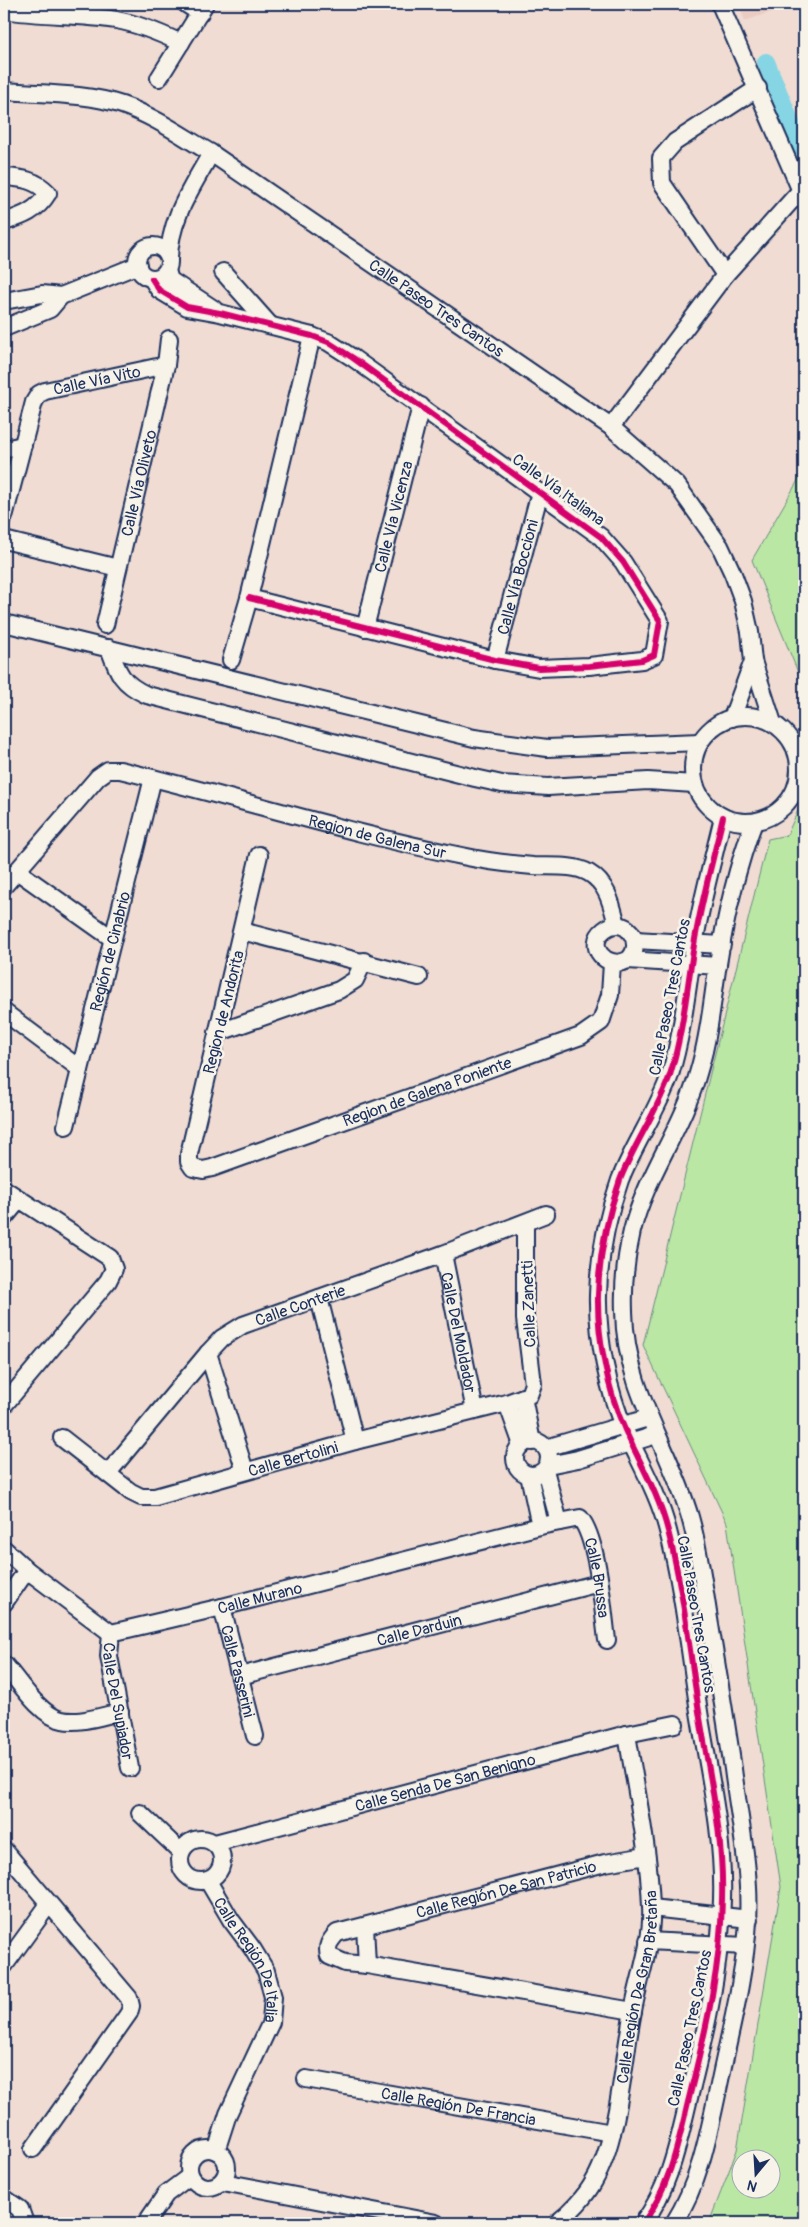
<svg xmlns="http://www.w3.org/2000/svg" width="808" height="2227" viewBox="0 0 808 2227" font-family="Pangolin,sans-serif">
  <rect width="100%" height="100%" fill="#f0dcd2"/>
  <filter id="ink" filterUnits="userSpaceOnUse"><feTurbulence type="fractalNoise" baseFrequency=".02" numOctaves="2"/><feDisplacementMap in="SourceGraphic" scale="10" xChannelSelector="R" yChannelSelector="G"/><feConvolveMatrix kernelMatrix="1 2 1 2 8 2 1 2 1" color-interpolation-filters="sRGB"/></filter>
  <g filter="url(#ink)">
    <!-- built -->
    <polygon fill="#ebccc2" points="739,4 794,4 745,21"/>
    <!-- green -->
    <g fill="#bae7a4" stroke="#6a8b81" fill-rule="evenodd">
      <polygon points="804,470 804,687 752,560"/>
      <path d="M 804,797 L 804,2223 L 709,2223 L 737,2150 L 781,1887 L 727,1523 L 643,1345 L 768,839 L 787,835 ZM 740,2160 L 770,2160 L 770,2190 L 740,2190 Z"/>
    </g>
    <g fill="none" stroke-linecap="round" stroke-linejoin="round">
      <!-- canal -->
      <polyline stroke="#86d5e4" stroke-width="18" points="766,62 804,155"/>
      <defs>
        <g id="minor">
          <polyline points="186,4 200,13"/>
          <polyline points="720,4 804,198"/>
          <path d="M 4,10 C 41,16 79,14 116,20 C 139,24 160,33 181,43"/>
          <polyline points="159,78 205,4"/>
          <path id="s1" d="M 4,91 C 42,94 86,93 122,105 C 154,116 182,136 211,153 L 611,427 L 677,485 L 720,546 L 733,574 L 743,601 L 750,632 L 753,661 L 773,723"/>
          <path d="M 4,177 C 22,178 36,180 48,193 C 37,211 23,216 4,222"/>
          <circle cx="153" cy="262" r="16"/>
          <path d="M 169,260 C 169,219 192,188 211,153"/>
          <polyline points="167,271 170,280 214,309"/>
          <polyline points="223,272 270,325"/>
          <polyline points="725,275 662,183 661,158 675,142 758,88"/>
          <polyline points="152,279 159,290 187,307 220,313 312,336 328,342 353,358 601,537 623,562 660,621 654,655 642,660 589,666 539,668 495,660 249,598"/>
          <polyline points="4,301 42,294 61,296"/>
          <polyline points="4,328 50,309 61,296 138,265"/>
          <polyline points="611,427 725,275 801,190"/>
          <polyline points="4,449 23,445"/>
          <path id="s2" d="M 4,517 L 34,402 L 39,394 L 45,391 L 166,365"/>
          <polyline points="4,540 118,568"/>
          <polyline points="4,623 474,738 547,748 700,742"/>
          <path id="s3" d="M 105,625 L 166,365 L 169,339"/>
          <path id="s4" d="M 365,628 L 421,406"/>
          <path d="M 109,648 C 118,673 122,684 147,695 L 475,778 L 502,784 L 548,787 L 648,781 L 694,784"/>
          <polyline points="231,660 249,598 312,336"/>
          <path id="s5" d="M 495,660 L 540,492"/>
          <circle cx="746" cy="769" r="53"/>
          <polyline points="732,718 753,661"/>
          <path id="s6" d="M 259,855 L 189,1154 L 189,1162 L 193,1168 L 203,1170 L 212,1168 L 581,1036 L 601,1022 L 610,995 L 612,963"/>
          <polyline points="17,871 113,939"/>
          <path id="s7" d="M 4,886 L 98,777 L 108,770 L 120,770 C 234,797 347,833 462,856 C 485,861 509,864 533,866 C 550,867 574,864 589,873 C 608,884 612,906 617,925"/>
          <polyline points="242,931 419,977"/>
          <polyline points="635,940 722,945"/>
          <path d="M 628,960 C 647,943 624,913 604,930 C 585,945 606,971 628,960 L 718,966"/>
          <polyline points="4,1012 80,1069"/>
          <polyline points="217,1033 339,990 355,980 364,961"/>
          <path id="s8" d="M 66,1126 L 153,778"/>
          <polyline points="4,1189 110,1258 114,1269 108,1281 4,1405"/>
          <polyline points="4,1218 19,1200"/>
          <path id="s9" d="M 443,1254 L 475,1411"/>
          <polyline points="319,1298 355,1441"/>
          <polyline points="208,1353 245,1471"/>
          <polyline points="523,1397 532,1442"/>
          <polyline points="507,1403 522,1445"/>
          <path id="s10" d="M 62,1438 L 131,1492 L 141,1497 L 155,1497 L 355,1441 L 507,1403 L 529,1395 L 533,1384 L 525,1319 L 525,1223"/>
          <circle cx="532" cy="1458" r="17"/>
          <polyline points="546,1448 648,1418"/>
          <polyline points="548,1465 578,1459 656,1435"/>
          <polyline points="545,1470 559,1522"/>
          <path id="s11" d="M 108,1473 L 208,1353 L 222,1338 L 243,1325 L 443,1254 L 546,1214"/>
          <polyline points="529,1475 540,1526"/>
          <path id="s12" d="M 4,1549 L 27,1570 L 111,1633 L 222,1607 L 540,1526 L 580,1518 C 598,1539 603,1610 607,1640"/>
          <polyline points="4,1603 27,1570"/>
          <path id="s13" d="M 222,1607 L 255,1736"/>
          <path id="s14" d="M 111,1633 L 109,1656 L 130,1768"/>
          <path d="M 4,1664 C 18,1680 40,1716 62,1720 C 79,1724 102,1716 120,1712"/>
          <path id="s15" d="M 240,1676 L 599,1583"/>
          <polyline points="140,1813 181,1852"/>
          <circle cx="201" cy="1860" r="21"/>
          <path id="s16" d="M 215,1843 L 627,1734 L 675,1724"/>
          <polyline points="4,1850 129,1998 131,2006 129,2013 33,2149"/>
          <path id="s17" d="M 208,1881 L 231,1920 L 252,1948 L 266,1971 L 273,1997 L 271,2022 L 228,2114 L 216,2151"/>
          <polyline points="652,1908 749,1919"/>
          <polyline points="365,1926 367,1965"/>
          <polyline points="648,1941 745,1946"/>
          <polyline points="4,1966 49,1904"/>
          <path id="s18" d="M 633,2011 L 367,1965 L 345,1963 L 329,1956 C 326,1945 330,1941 337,1933 L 605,1863 L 646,1856"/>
          <path id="s19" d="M 306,2079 L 612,2133"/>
          <circle cx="208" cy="2168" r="19"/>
          <polyline points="223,2182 436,2223"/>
          <polyline points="4,2198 20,2209 25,2223"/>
          <polyline points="146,2223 166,2194 190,2176"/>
          <path id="s20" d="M 557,2223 C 570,2213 586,2196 594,2181 C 619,2138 623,2061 633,2011 C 639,1977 653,1942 651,1907 C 649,1849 636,1791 627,1734"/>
          <path d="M 643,2223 C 671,2186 679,2138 690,2094 C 706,2030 721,1965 722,1899 C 724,1839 710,1778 700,1718 C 690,1656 684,1592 668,1531 C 659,1495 640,1463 625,1430 C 608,1392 597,1337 598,1295 C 599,1256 607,1217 620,1180 C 634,1144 657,1112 670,1075 C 683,1033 687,988 694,945 C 701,902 713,860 723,817"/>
          <path d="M 674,2223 C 700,2182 709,2132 719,2085 C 730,2031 745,1976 748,1921 C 751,1870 739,1818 733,1769 C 726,1721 718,1673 710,1625 C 704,1589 700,1552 690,1517 C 669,1445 625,1390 624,1311 C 623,1285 626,1256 632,1231 C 646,1175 684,1126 699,1070 C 709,1037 712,1003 717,970 C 725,919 736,869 754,822"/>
        </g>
      </defs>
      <!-- minor casing -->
      <use href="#minor" stroke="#1b2f5e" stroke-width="20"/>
      <!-- minor -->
      <use href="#minor" stroke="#f7f3e8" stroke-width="16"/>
      <defs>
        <g id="cycleway">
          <polyline points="152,279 159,290 187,307 220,313 312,336 328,342 353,358 601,537 623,562 660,621 654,655 642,660 589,666 539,668 495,660 249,598"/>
          <path d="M 643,2223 C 671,2186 679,2138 690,2094 C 706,2030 721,1965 722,1899 C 724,1839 710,1778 700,1718 C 690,1656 684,1592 668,1531 C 659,1495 640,1463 625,1430 C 608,1392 597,1337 598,1295 C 599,1256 607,1217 620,1180 C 634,1144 657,1112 670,1075 C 683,1033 687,988 694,945 C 701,902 713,860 723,817"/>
        </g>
      </defs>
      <!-- cycleway casing -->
      <use href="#cycleway" stroke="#f7f3e8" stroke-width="9"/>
      <!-- cycleway -->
      <use href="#cycleway" stroke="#d6006c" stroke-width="6"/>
    </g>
  </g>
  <g text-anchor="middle" stroke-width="5" stroke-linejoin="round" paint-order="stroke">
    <!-- street labels -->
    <g font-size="16" fill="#1b2f5e" stroke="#f7f3e8">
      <text dy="6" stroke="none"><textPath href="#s1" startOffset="494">Calle Paseo Tres Cantos</textPath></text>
      <text dy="6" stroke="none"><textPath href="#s2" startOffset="188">Calle Vía Vito</textPath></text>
      <text dy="6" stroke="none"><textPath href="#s3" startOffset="146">Calle Vía Oliveto</textPath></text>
      <text transform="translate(559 489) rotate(36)" y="6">Calle Vía Italiana</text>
      <text dy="6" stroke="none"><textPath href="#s4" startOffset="115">Calle Vía Vicenza</textPath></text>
      <text dy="6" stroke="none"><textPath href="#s5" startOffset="86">Calle Vía Boccioni</textPath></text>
      <text dy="6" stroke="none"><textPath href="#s7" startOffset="434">Region de Galena Sur</textPath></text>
      <text dy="6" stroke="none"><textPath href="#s8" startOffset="180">Región de Cinabrio</textPath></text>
      <text transform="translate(669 997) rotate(-79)" y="6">Calle Paseo Tres Cantos</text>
      <text transform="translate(223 1012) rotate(-76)" y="6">Region de Andorita</text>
      <text dy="6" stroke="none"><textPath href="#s6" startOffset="570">Region de Galena Poniente</textPath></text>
      <text transform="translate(528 1304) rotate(-92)" y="6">Calle Zanetti</text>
      <text dy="6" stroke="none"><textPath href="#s11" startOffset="262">Calle Conterie</textPath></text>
      <text dy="6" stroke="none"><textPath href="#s9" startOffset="80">Calle Del Moldador</textPath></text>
      <text dy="6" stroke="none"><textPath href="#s10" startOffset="256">Calle Bertolini</textPath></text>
      <text dy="6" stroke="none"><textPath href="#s12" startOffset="682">Calle Brussa</textPath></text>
      <text dy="6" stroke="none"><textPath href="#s12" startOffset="289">Calle Murano</textPath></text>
      <text transform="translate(697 1614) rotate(80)" y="6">Calle Paseo Tres Cantos</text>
      <text dy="6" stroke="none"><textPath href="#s15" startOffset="185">Calle Darduin</textPath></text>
      <text dy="6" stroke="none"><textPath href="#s13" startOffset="66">Calle Passerini</textPath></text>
      <text dy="6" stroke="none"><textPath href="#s14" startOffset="69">Calle Del Supiador</textPath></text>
      <text dy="6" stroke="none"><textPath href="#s16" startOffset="238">Calle Senda De San Benigno</textPath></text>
      <text dy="6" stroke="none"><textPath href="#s18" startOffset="510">Calle Región De San Patricio</textPath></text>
      <text dy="6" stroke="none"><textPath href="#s17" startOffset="90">Calle Región De Italia</textPath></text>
      <text dy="6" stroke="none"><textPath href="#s20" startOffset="256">Calle Región De Gran Bretaña</textPath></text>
      <text transform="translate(689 2028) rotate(-78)" y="6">Calle Paseo Tres Cantos</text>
      <text dy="6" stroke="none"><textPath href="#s19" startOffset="155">Calle Región De Francia</textPath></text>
    </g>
  </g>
  <!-- margin -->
  <rect width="808" height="2227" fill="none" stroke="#f7f3e8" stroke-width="20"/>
  <rect x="10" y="10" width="788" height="2207" fill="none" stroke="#1b2f5e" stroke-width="2" filter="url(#ink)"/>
  <!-- north arrow -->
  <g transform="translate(756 2174) rotate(198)"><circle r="24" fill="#f7f3e8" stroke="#9fa5b1"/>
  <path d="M0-4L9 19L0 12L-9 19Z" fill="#1b2f5e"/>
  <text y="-8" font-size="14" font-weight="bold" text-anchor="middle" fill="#1b2f5e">N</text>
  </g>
</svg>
